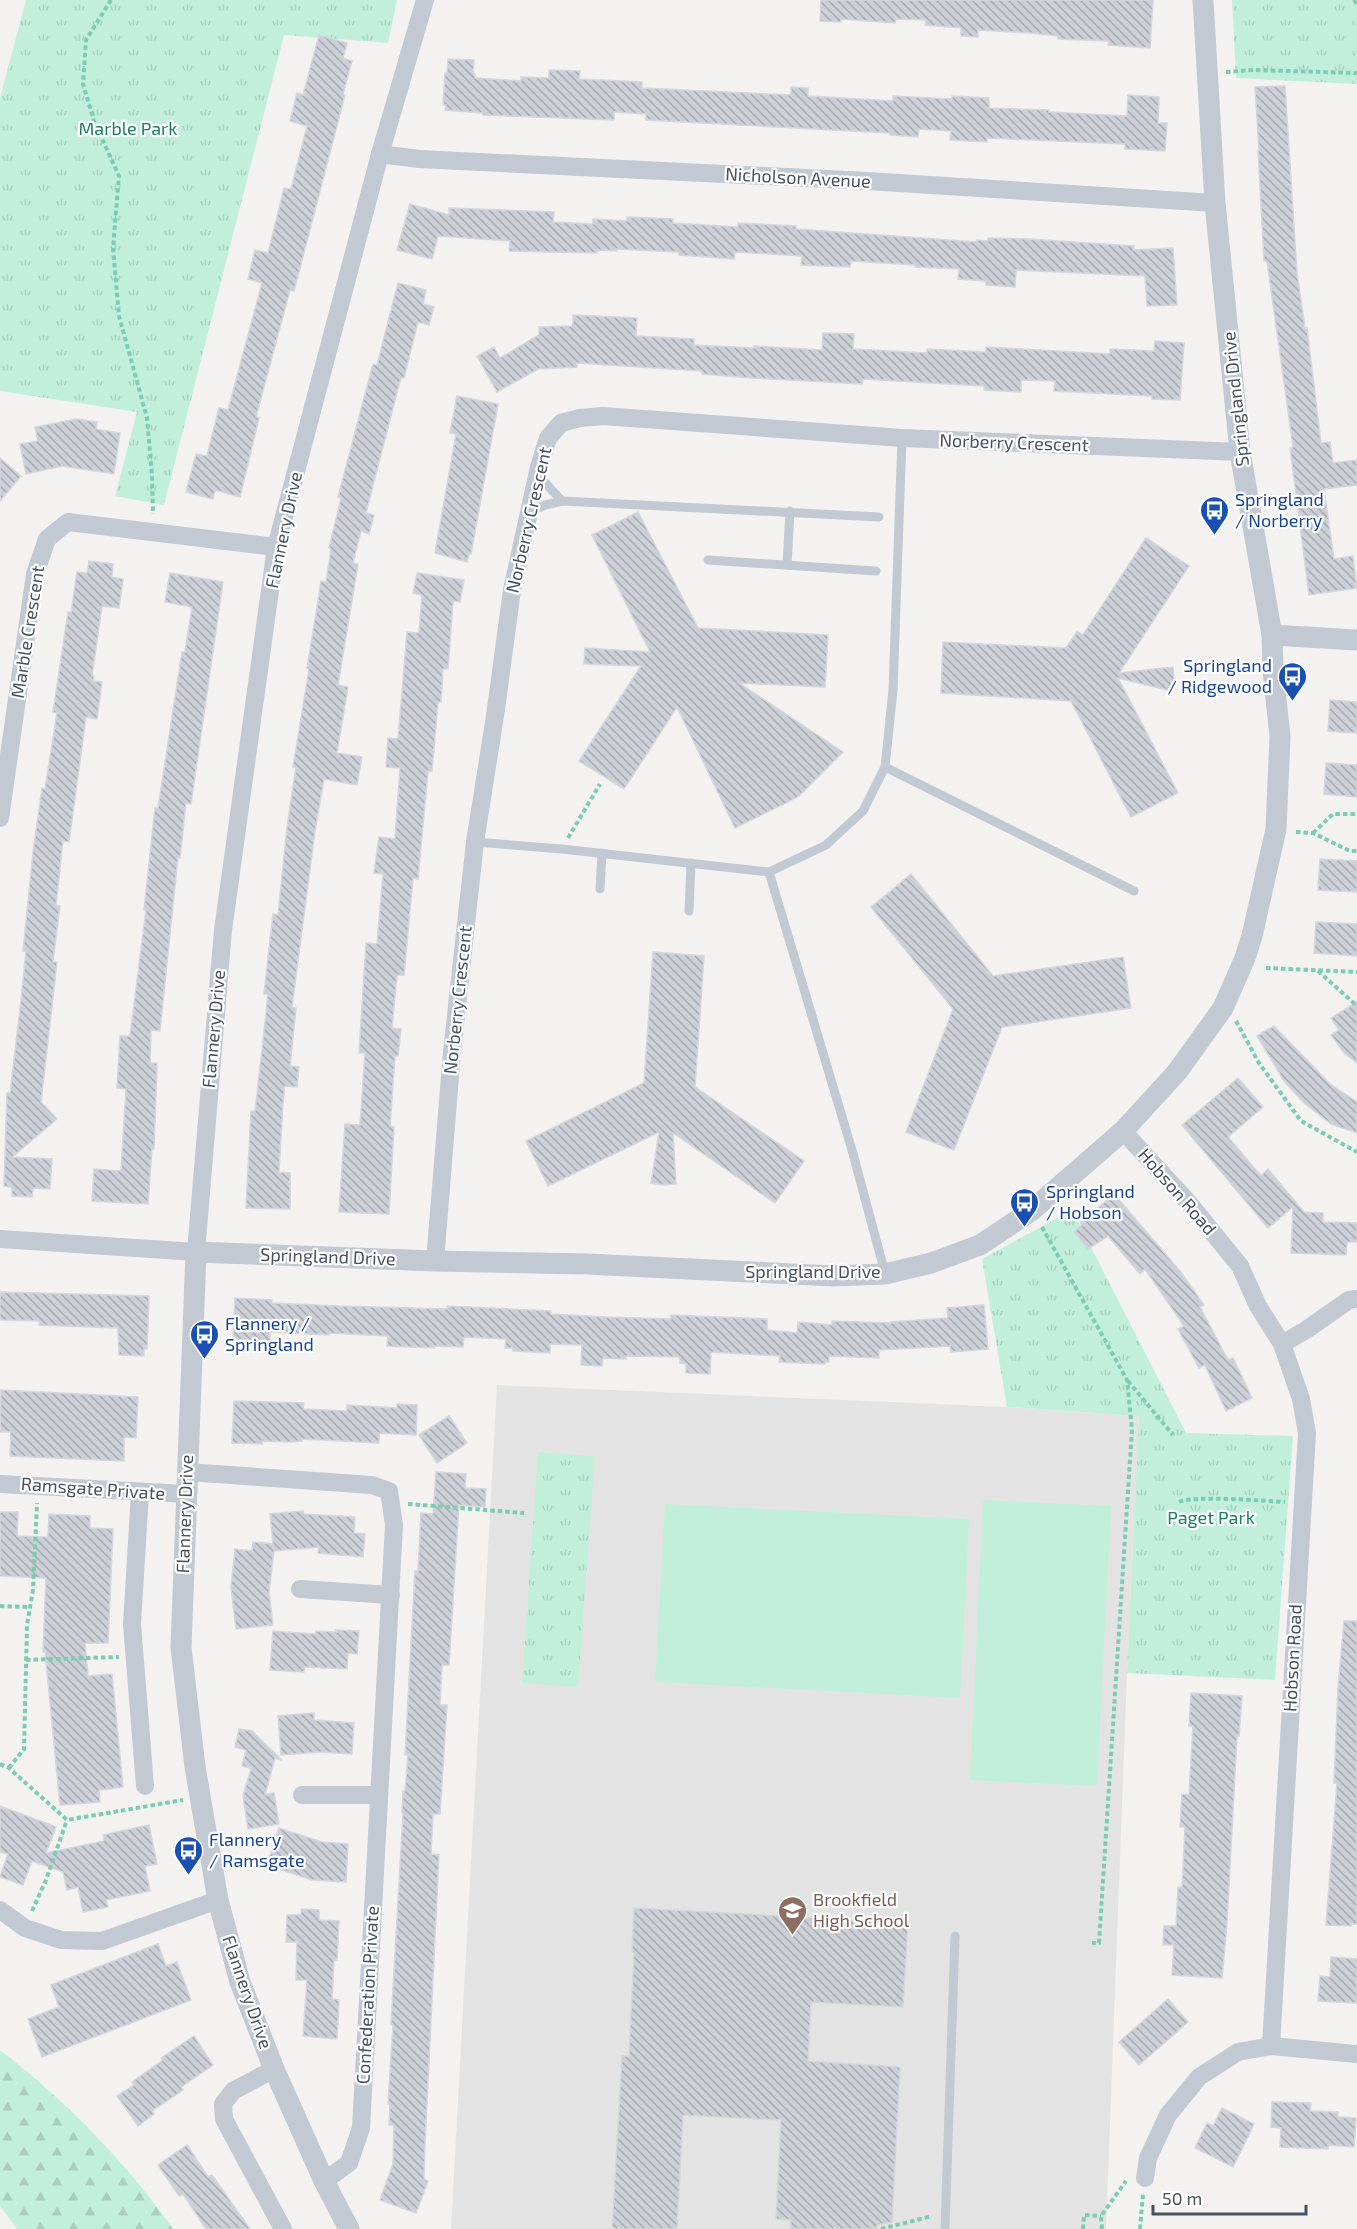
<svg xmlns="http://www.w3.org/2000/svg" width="1357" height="2229" viewBox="0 0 1357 2229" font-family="'Exo 2',sans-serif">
  <defs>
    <pattern id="forest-firs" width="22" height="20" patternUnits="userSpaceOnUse" patternTransform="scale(1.5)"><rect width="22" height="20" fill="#c2efdb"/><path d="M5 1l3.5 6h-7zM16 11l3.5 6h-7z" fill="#a8cfbe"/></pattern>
    <pattern id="park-tufts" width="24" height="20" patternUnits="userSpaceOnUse" patternTransform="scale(1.5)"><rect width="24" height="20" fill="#c2efdb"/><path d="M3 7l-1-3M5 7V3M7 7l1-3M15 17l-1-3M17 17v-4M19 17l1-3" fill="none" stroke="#a8cfbe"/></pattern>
    <pattern id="building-back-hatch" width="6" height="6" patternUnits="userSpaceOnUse" patternTransform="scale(1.5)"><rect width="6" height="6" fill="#cdcfd6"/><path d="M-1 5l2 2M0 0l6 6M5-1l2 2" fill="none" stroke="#a8aab1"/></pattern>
  </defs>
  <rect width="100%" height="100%" fill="#f3f2f1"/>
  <!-- education -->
  <polygon fill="#e4e3e3" points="497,1385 1007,1407 1139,1416 1127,1673 1106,2229 451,2229"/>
  <!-- green -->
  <g fill="#c2efdb">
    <polygon points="983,1500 1111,1506 1097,1786 970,1780"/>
    <polygon points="665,1504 969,1519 960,1698 655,1682"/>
  </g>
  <!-- forest -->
  <path fill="url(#forest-firs)" d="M 0,2050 C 66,2101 125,2161 173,2229 L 17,2229 L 0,2206 Z"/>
  <!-- park -->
  <g fill="url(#park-tufts)">
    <polygon points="26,0 397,0 388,43 284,35 164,505 115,496 137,412 0,391 0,98"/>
    <polygon points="1232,0 1357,0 1357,84 1236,78"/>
    <polygon points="1072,1210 1186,1433 1293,1436 1275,1680 1127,1673 1139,1416 1007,1407 982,1259"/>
    <polygon points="538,1452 595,1456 578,1687 522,1683"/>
  </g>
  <!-- building -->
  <g fill="url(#building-back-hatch)" stroke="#d5d6dc" stroke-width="1.5">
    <polygon points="821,0 1153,0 1150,48 1108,45 1109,41 1058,39 1058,36 1031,33 978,30 978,37 961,36 961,28 925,25 926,20 896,19 895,23 841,19 841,22 820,21"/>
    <polygon points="319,35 347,43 343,58 352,61 343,94 345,95 294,291 290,290 256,417 259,418 240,497 215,490 213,499 186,492 196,454 207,456 219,408 228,410 262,283 248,279 255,250 268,253 284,188 291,189 307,126 290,121 297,93 303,95"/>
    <polygon points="448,59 474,60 473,74 475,74 475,78 521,81 521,77 549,78 549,70 580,71 579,79 642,82 642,88 791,95 791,87 808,88 808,96 893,101 893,96 952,99 952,96 989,98 989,108 1049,110 1049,112 1127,116 1128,95 1159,97 1158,123 1167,123 1165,151 1125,149 1125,144 987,138 987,142 950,140 951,131 919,129 918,137 890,135 890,133 646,120 646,114 614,112 614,120 483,115 483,113 445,110 446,105 443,105 445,73 447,73"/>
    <polygon points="1285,86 1297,273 1305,328 1307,328 1321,443 1330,442 1333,463 1357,460 1357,485 1324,489 1334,559 1353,556 1357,588 1309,595 1290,448 1293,447 1267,261 1264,261 1258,150 1259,150 1255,87"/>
    <polygon points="410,204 449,215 449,208 554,212 553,222 593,224 593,219 627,221 627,217 673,219 672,223 738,227 738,223 796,226 796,229 977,242 977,240 988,241 988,238 1028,239 1134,246 1133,250 1173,248 1177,305 1147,306 1145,276 1016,270 1015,287 986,285 986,281 958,279 959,269 915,267 915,265 851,261 850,267 801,265 802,256 735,252 734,259 679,255 679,252 617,249 617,251 598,250 597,253 509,251 510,241 438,236 432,259 397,250"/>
    <polygon points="398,283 426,290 423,304 434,307 429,325 418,322 404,378 401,378 396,396 366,513 374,515 369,534 361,531 353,563 358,564 338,685 348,687 337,753 362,757 357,785 324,779 315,831 292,1007 296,1008 290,1066 299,1067 297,1087 285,1086 283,1102 279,1172 290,1173 290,1209 246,1208 251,1111 255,1111 262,1050 268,994 264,994 269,948 273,914 278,915 287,827 296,767 293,767 309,669 307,668 316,613 321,581 326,582 331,549 329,548 341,498 338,497 373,364 377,365"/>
    <polygon points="573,315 637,318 636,336 694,339 694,345 754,348 754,346 822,350 823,333 854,334 853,349 927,353 927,349 986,352 986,347 1110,354 1110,349 1154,351 1155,341 1184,343 1180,400 1152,399 1152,396 1054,391 1055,381 1021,380 1021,392 984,390 984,386 863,379 862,384 752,378 702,374 702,371 577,363 577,367 538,369 497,392 477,356 494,347 500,358 539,335 539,327 573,326"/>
    <polygon points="457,396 498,404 471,554 469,553 467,562 435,553 456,434 450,433"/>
    <polygon points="76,419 97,422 96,429 120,433 114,474 62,466 26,474 20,444 38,441 35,427"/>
    <polygon points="0,458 21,476 0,501"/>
    <polygon points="638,512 698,628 828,635 825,687 739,683 843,752 798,797 735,828 677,707 624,789 579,761 641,666 584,664 585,648 650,652 592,535"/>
    <polygon points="1146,538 1189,566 1119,673 1173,667 1174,679 1172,691 1118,678 1178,793 1131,817 1071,701 941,693 943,642 1066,648 1077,632 1083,635"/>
    <polygon points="89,561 113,564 112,577 123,579 119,608 102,606 92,676 94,676 93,681 102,682 97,719 86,717 69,842 63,841 56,905 60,906 53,962 57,962 41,1102 57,1119 12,1157 52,1159 50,1189 33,1188 32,1197 12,1196 12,1187 4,1186 7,1093 10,1093 20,1009 26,951 23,951 33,852 42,788 45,789 57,713 53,712 68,612 71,613 77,572 87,573"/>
    <polygon points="170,573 223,582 191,804 186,803 180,858 178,857 160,1031 151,1030 150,1063 157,1063 154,1149 152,1149 148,1204 92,1201 94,1169 121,1171 126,1089 117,1088 120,1036 130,1036 146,910 144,910 155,808 158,808 182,652 185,652 192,607 165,602"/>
    <polygon points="417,573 464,580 460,602 453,601 448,669 443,669 441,702 438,702 432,771 428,771 418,879 413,878 404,975 397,975 392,1028 401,1029 398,1056 395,1056 390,1126 394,1127 389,1214 339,1212 345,1124 360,1125 365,1053 359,1053 366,943 377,944 383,874 374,873 379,837 395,839 400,768 386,767 388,738 398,739 407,632 419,633 422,595 413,593"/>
    <polygon points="1330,700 1357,702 1357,733 1328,731"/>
    <polygon points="1326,763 1357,765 1357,797 1324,794"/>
    <polygon points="1320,859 1357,861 1357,892 1318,890"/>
    <polygon points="911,874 993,976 1123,957 1131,1008 1002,1027 954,1150 906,1132 953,1009 871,907"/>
    <polygon points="1316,922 1357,924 1357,956 1314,953"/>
    <polygon points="653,952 704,956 695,1087 804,1161 775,1203 673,1133 676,1184 663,1185 651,1183 659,1132 548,1186 526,1141 644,1083"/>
    <polygon points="1357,1002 1357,1063 1344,1053 1331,1035 1339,1030 1331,1018"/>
    <polygon points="1274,1026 1330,1084 1357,1102 1357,1133 1331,1124 1303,1102 1284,1081 1257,1036"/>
    <polygon points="1238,1078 1263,1107 1228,1137 1261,1176 1268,1169 1304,1212 1323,1213 1323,1222 1357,1223 1357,1242 1347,1242 1346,1255 1291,1253 1293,1207 1268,1228 1182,1125"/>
    <polygon points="1114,1194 1180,1271 1204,1305 1200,1307 1228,1360 1233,1358 1252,1398 1226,1411 1205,1365 1199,1368 1178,1329 1184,1326 1145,1269 1140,1274 1108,1236 1088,1249 1074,1232 1082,1225 1080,1223"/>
    <polygon points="0,1292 149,1296 147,1349 144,1349 144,1356 119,1355 118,1328 39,1325 40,1321 0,1320"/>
    <polygon points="235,1298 272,1300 271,1303 339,1306 447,1309 447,1306 551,1311 551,1314 604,1317 671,1319 671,1315 767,1319 767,1330 797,1333 798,1322 832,1325 832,1321 891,1323 891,1322 948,1318 947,1308 984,1305 988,1349 951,1352 950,1346 879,1350 879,1358 829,1356 829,1362 825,1362 825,1364 779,1362 780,1356 711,1352 710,1374 686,1373 686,1364 680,1363 680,1357 626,1356 626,1359 603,1358 602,1366 581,1365 582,1345 550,1344 550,1353 513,1351 513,1348 505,1348 506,1339 464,1337 463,1347 434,1346 434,1348 387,1346 388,1336 329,1333 329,1335 270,1332 270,1341 233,1339"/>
    <polygon points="1,1390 138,1397 136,1438 124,1437 124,1461 10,1456 11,1432 0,1432"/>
    <polygon points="234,1401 304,1403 303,1409 347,1411 347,1405 397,1408 397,1404 417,1405 416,1435 379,1433 379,1443 302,1439 302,1441 290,1442 262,1441 262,1444 232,1443"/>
    <polygon points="449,1416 467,1443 437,1463 419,1435"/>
    <polygon points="436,1472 466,1474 465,1488 486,1489 485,1507 459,1505 449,1665 442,1665 440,1705 447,1705 440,1814 433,1814 431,1854 439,1855 425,2143 424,2179 428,2181 416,2213 380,2200 393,2164 394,2125 389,2125 390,2104 388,2104 393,2025 391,2024 403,1813 402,1813 403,1791 405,1791 408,1755 405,1755 415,1571 418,1571 421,1513 433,1514"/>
    <polygon points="303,1511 304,1514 355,1517 354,1533 365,1534 363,1557 318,1553 319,1547 274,1551 269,1592 273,1625 236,1629 231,1587 235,1549 252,1551 253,1542 273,1544 270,1514"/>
    <polygon points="0,1512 18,1512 17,1536 48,1537 49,1514 90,1516 90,1528 113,1529 108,1643 85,1643 88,1676 112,1674 123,1787 99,1790 100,1802 60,1805 45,1652 43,1652 46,1578 0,1576"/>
    <polygon points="1344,1621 1357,1621 1357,1924 1351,1924 1351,1926 1326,1925 1337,1783 1334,1783 1338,1687"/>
    <polygon points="336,1630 359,1631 357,1654 348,1653 347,1669 305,1667 304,1672 270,1670 273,1631 315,1634 316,1631 337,1632"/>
    <polygon points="1191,1693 1242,1696 1239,1736 1237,1736 1227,1923 1222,1978 1172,1975 1174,1945 1163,1945 1164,1926 1176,1926 1178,1887 1182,1887 1185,1827 1180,1827 1182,1794 1189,1795 1193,1726 1189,1726"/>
    <polygon points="314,1713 314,1720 354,1723 352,1754 320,1752 281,1755 278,1716"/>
    <polygon points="239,1729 252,1731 282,1760 275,1758 265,1795 274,1793 279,1824 248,1829 243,1796 251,1768 242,1766 246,1750 235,1747"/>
    <polygon points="0,1806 56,1827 46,1853 104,1841 103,1835 149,1825 157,1864 145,1866 150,1891 106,1900 108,1907 83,1912 78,1887 67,1890 63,1872 32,1861 23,1885 0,1877 8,1854 0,1852"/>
    <polygon points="279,1828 322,1842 348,1844 346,1882 312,1880 267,1865"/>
    <polygon points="634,1908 908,1923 903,2007 811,2002 808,2061 900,2067 892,2222 877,2225 877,2229 790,2229 791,2220 776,2219 781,2120 683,2115 677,2229 612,2229 622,2056 629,2056 634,1953 632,1952"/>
    <polygon points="301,1909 319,1910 319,1920 339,1921 337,1960 334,1960 332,1999 339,2000 337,2039 303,2036 307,1980 296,1980 297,1942 286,1942 287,1915 301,1915"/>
    <polygon points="158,1944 166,1966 177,1962 191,2000 42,2057 28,2019 59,2007 51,1985"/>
    <polygon points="1331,1957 1357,1959 1357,2003 1318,2001 1320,1976 1330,1977"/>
    <polygon points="1168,1999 1188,2022 1139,2065 1119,2042"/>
    <polygon points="194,2036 213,2065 181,2087 183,2090 152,2111 154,2114 138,2126 117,2096 134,2085 132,2082 163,2060 161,2058"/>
    <polygon points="1272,2102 1311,2103 1310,2111 1338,2112 1338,2117 1356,2118 1354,2147 1328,2145 1328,2149 1280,2147 1281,2128 1271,2127"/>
    <polygon points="1222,2108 1254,2124 1233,2167 1195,2148 1207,2123 1213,2126"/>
    <polygon points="187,2145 208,2177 212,2175 250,2229 206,2229 183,2194 179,2196 158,2165"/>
  </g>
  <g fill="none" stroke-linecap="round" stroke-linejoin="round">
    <!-- path -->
    <g stroke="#7acdb3" stroke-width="4" stroke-dasharray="4.5 3" stroke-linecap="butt">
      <polyline points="111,0 86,40 83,84 94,121 119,176 113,248 119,316 147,418 152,475 153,514"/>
      <polyline points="1354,0 1357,4"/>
      <polyline points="1226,72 1253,70 1357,73"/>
      <polyline points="1296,832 1313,833 1350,851 1357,851"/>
      <polyline points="1313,833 1333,814 1357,814"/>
      <polyline points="568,838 600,784"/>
      <polyline points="1266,968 1357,972"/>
      <polyline points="1318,971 1357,1006"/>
      <polyline points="1236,1021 1259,1063 1301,1121 1357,1152"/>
      <polyline points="1042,1227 1127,1380 1132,1429 1099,1943 1092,1943"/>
      <polyline points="1128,1381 1173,1435"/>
      <path d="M 1179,1502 C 1193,1495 1265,1501 1285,1502"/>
      <polyline points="408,1504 524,1513"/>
      <polyline points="0,1606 30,1607"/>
      <polyline points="26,1660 119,1657"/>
      <polyline points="0,1764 9,1768 67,1820 183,1800"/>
      <polyline points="9,1768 24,1749 27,1625 33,1590 37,1503"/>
      <polyline points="32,1911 46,1880 67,1820"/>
      <polyline points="881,2229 932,2216"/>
      <polyline points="1083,2229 1084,2215 1101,2216"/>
      <polyline points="1102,2229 1101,2216 1126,2181"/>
      <polyline points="1140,2229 1143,2194"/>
    </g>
    <!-- service -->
    <g stroke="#c2c9d2" stroke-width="9">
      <polyline points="537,474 562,501"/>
      <polyline points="529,513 545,505 562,501 879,517"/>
      <polyline points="708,560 876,571"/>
      <polyline points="787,565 790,511"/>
      <polyline points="885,767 1134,891"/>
      <polyline points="475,842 562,849 769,872 826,845 863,811 885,767 893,690 902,438"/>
      <polyline points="769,872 852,1150 885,1273"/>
      <polyline points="600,889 602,853"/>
      <polyline points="689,911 691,863"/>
      <polyline points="945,2229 955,1936"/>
    </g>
    <!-- minor -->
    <g stroke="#c2c9d2" stroke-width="18">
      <polyline points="380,154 419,159 867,181 1215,203"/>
      <polyline points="0,818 35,574 47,539 68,522 276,547"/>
      <polyline points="1123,1131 1188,1202 1240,1266 1258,1306 1282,1344 1301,1399 1307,1433 1271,2046"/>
      <polyline points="0,1239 196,1252 223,930 276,547 380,154 425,0"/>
      <polyline points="435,1261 452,1052 475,842 495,716 512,590 539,467 548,438 561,423 580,418 603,416 902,438 1240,452"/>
      <polyline points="1282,1344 1306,1330 1349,1300 1357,1299"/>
      <polyline points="187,1472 372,1485 389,1491 394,1525 361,2128 349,2163 324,2181"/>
      <polyline points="0,1484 186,1494"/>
      <polyline points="140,1493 132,1624 145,1786"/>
      <polyline points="300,1589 391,1595"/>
      <polyline points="302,1795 379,1795"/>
      <polyline points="0,1910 25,1928 61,1940 102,1941 218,1900"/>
      <polyline points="274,2069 233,2091 223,2104 224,2119 283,2229"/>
      <polyline points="1145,2178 1148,2158 1168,2115 1199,2077 1238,2052 1271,2046 1357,2054"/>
    </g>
    <!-- tertiary -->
    <g stroke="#c2c9d2" stroke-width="21">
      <polyline points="1272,635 1357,640"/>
      <polyline points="349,2229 324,2181 274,2069 240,1982 218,1900 195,1767 181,1647 196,1252 435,1261 587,1264 833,1276 885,1274 931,1263 980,1245 1031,1211 1123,1131 1177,1072 1223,1008 1245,958 1252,936 1276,829 1280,737 1273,670 1272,635 1240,452 1215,203 1203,0"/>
    </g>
  </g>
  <!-- icons -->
  <defs>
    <symbol id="bus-pin" viewBox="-11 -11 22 30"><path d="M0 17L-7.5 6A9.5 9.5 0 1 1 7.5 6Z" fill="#1a4fb4" stroke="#fff"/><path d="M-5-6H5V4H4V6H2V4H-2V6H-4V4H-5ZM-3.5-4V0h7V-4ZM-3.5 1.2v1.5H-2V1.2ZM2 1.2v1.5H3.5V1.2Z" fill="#fff"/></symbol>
    <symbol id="school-pin" viewBox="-11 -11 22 30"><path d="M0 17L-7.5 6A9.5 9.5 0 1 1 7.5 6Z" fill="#8d6e63" stroke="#fff"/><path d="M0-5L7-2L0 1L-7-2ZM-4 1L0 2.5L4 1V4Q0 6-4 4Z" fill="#fff"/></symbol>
  </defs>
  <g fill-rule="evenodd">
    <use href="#bus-pin" x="1198" y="494" width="33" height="45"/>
    <use href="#bus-pin" x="1276" y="660" width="33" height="45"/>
    <use href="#bus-pin" x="1008" y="1186" width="33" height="45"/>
    <use href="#bus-pin" x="188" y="1318" width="33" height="45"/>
    <use href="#bus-pin" x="172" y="1834" width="33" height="45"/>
    <use href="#school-pin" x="776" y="1894" width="33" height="45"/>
  </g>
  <g text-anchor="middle" stroke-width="4.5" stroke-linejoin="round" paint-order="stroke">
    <!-- park labels -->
    <g font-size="18" fill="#19805f" stroke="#fff">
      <text x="128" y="135">Marble Park</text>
      <text x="1211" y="1524">Paget Park</text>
    </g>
    <!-- street labels -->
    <g font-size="18" fill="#49515f" stroke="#fff">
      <text transform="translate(798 178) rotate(3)" y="6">Nicholson Avenue</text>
      <text transform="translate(1236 399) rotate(-96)" y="6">Springland Drive</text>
      <text transform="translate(1014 443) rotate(2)" y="6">Norberry Crescent</text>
      <text transform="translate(529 520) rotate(-77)" y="6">Norberry Crescent</text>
      <text transform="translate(284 530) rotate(-78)" y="6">Flannery Drive</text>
      <text transform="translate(28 632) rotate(-81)" y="6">Marble Crescent</text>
      <text transform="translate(458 1000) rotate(-84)" y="6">Norberry Crescent</text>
      <text transform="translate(214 1029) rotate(-85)" y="6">Flannery Drive</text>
      <text transform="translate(1177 1192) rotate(49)" y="6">Hobson Road</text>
      <text transform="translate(328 1257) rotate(2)" y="6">Springland Drive</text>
      <text x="813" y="1278">Springland Drive</text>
      <text transform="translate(93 1489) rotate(4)" y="6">Ramsgate Private</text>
      <text transform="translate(185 1514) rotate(-88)" y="6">Flannery Drive</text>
      <text transform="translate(1293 1658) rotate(-87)" y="6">Hobson Road</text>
      <text transform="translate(247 1992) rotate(71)" y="6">Flannery Drive</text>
      <text transform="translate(368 1995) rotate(-87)" y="6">Confederation Private</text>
    </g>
    <!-- transit labels -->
    <g font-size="18" fill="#164399" stroke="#fff" text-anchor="start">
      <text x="1235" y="506">Springland<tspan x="1235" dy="21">/ Norberry</tspan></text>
      <text x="1272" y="672" text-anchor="end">Springland<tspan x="1272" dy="21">/ Ridgewood</tspan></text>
      <text x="1046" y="1198">Springland<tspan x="1046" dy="21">/ Hobson</tspan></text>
      <text x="225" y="1330">Flannery /<tspan x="225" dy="21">Springland</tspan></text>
      <text x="209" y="1846">Flannery<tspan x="209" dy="21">/ Ramsgate</tspan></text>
    </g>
    <!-- education labels -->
    <g font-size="18" fill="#785e54" stroke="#fff" text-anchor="start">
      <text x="813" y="1906">Brookfield<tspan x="813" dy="21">High School</tspan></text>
    </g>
  </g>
  <!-- scale -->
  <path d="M1153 2205v9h153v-9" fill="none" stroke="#49515f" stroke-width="3"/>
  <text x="1162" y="2205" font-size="18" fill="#49515f" stroke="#ffffff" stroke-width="4.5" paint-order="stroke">50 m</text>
</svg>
